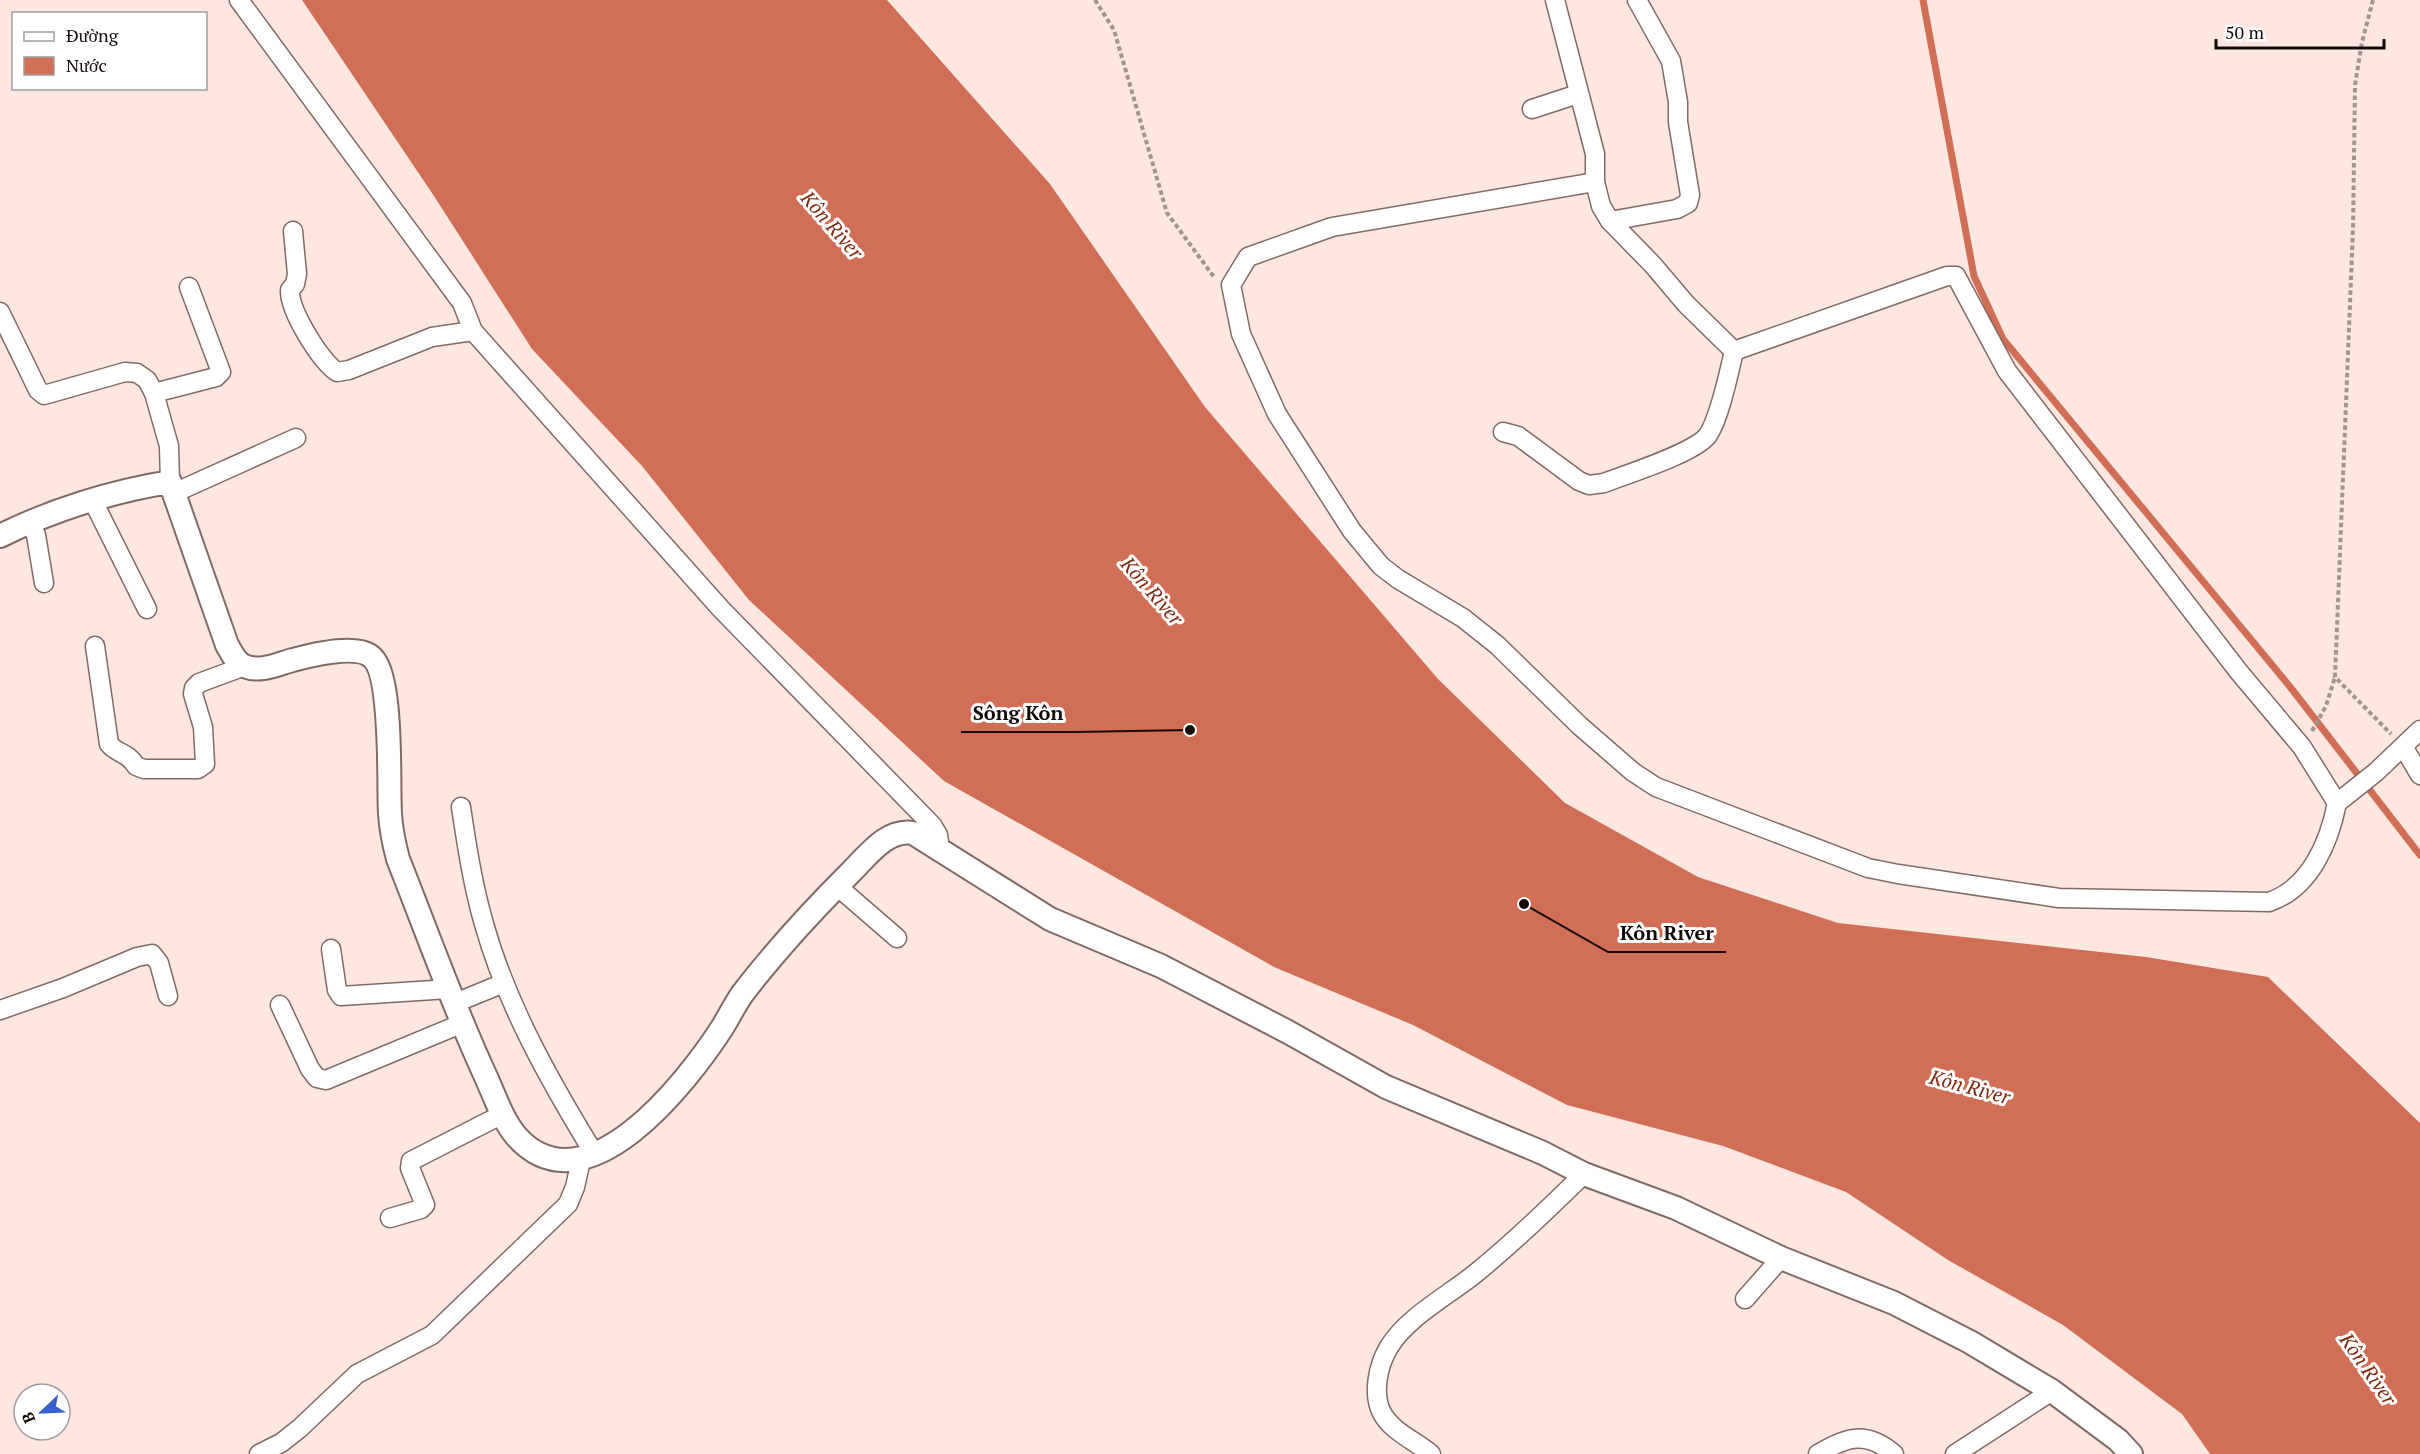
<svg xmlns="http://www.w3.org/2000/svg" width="2420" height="1454" viewBox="0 0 2420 1454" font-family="'PT Serif',serif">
  <rect width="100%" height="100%" fill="#fee7e1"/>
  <!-- water -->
  <polygon fill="#d06e56" points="302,0 887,0 1050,184 1205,407 1438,679 1565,803 1698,877 1838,923 2146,957 2268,977 2420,1123 2420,1454 2210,1454 2182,1414 2063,1325 1948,1260 1846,1192 1723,1146 1567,1105 1413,1025 1274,967 944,781 749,600 642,466 532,349 434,196"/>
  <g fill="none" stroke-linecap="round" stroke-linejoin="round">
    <!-- stream -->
    <polyline stroke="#d06e56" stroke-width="7" points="1923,0 1974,276 2003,339 2291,688 2420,855"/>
    <defs>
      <g id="minor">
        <polyline points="239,0 462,303 473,331 721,609 932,825 938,835 940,850"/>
        <polyline points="1555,0 1595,154 1595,182 1601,206 1610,221 1653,265 1686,304 1734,351 1947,276 1956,276 2007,371 2239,672 2302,747 2337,803"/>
        <polyline points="1532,109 1578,94"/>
        <path d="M 1595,182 L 1332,227 L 1248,257 L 1231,285 L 1241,334 L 1277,414 L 1352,531 L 1381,566 L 1398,579 L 1463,618 L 1497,645 L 1580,726 L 1633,772 L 1656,787 L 1868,868 L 1898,874 L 2059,898 L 2269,902 C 2310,888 2329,843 2337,803 L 2376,772 L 2420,730"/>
        <polyline points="1610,221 1677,209 1688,203 1690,195 1678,122 1678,102 1671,61 1637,0"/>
        <path d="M 293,231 L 297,274 L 295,284 L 290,290 C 289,311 320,360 337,372 L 349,370 L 432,337 L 473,331"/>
        <polyline points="0,312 38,390 44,395 125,372 137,373 147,380 154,393 169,446 170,482"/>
        <polyline points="154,393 216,377 221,372 189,287"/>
        <path d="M 1503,432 L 1518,436 L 1579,481 L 1589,485 L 1604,483 C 1627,474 1695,453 1708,435 C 1720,417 1729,372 1734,351"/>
        <polyline points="174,493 296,438"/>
        <polyline points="93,501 147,609"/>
        <polyline points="29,521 36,535 44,583"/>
        <path d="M 95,646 L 109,744 C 117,754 128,752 136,766 L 144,769 L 198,769 L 205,764 L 203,727 L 193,694 L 194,688 L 199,683 L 245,666"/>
        <polyline points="2404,748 2420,775"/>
        <path d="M 461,807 C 467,847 473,886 484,924 C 507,1006 551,1083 595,1155"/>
        <polyline points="837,886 897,938"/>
        <polyline points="331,949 337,990 341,996 449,989"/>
        <polyline points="455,1003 504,983"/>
        <polyline points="280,1005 310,1069 317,1078 326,1080 463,1023"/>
        <polyline points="0,1010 63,988 137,957 152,954 159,963 168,996"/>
        <polyline points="390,1218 421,1209 425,1205 410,1168 411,1161 503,1114"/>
        <polyline points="1745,1299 1781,1258"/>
        <polyline points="259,1454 281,1443 300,1428 357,1374 432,1335 568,1204 575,1187 581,1160"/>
        <path d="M 1431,1454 C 1416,1441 1392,1432 1382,1413 C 1372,1394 1378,1365 1389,1347 C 1406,1318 1449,1295 1476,1273 C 1514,1242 1549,1208 1584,1174"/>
        <path d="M 1818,1454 C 1846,1437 1866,1430 1894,1454"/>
        <polyline points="1955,1454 2052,1391"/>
      </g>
      <path id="tertiary" d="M 0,536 C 52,510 113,491 170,482 L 227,645 C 232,653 235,662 244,666 C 261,673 277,664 293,660 C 311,655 353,645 369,655 C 394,669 388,784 390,814 C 391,830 394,844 398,859 C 427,932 453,1006 486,1077 C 495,1097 503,1121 517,1137 C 586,1213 687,1082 722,1028 C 729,1017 735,1004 743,993 C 776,950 813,910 851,872 C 869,854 887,829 913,833 L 1050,919 L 1161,966 L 1288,1032 L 1386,1087 L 1543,1153 L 1584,1174 L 1676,1208 L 1781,1258 L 1894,1303 L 1970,1342 L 2052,1391 L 2118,1440 L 2131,1454"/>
    </defs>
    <!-- minor casing -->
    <use href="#minor" stroke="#826a64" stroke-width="21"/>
    <!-- tertiary casing -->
    <use href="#tertiary" stroke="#826a64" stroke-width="26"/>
    <!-- path -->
    <g stroke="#a3928d" stroke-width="4" stroke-dasharray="4.5 3" stroke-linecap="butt">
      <polyline points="1095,0 1114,30 1167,213 1214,277"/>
      <polyline points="2373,0 2362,42 2355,85 2353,229 2335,677 2391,734"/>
      <polyline points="2312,731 2326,706 2335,677"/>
    </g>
    <!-- minor -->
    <use href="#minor" stroke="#fff" stroke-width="18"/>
    <!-- tertiary -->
    <use href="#tertiary" stroke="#fff" stroke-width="22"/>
  </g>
  <g text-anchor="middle" stroke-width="6" stroke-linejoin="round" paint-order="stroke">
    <!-- water labels -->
    <g font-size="20" font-style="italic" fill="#812811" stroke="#fff">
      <text transform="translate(832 225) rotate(49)" y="7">Kôn River</text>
      <text transform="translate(1152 591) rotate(49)" y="7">Kôn River</text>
      <text transform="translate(1970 1087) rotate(15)" y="7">Kôn River</text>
      <text transform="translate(2368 1369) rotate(55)" y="7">Kôn River</text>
    </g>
  </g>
  <!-- callouts -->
  <path fill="none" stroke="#140b09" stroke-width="2" d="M1190 730L1075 732H961M1524 904L1608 952H1726"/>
  <g fill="#140b09" stroke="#fff" stroke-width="2">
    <circle cx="1190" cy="730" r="6"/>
    <circle cx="1524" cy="904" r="6"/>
  </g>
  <g font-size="20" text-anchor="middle" font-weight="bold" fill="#140b09" stroke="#fff" stroke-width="6" stroke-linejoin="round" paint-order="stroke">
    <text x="1018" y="720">Sông Kôn</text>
    <text x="1667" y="940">Kôn River</text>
  </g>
  <!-- legend -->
  <rect x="12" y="12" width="195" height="78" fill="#ffffff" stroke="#a19d9d" stroke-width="1.5"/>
  <rect x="24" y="32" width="30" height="9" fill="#ffffff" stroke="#a19d9d" stroke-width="1.5"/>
  <text x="66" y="42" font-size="18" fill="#140b09">Đường</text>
  <rect x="24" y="57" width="30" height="18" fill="#d06e56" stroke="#a19d9d" stroke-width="1.5"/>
  <text x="66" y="72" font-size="18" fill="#140b09">Nước</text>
  <!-- north arrow -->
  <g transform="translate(42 1412) rotate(247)"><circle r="28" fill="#ffffff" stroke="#a19d9d" stroke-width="1.5"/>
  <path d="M0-4.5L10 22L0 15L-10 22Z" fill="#3960d1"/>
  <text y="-9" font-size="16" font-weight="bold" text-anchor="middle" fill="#140b09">B</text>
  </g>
  <!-- scale -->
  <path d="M2216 39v9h168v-9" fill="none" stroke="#140b09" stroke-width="3"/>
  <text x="2225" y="39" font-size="18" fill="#140b09" stroke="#ffffff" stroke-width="4.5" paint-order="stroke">50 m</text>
</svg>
